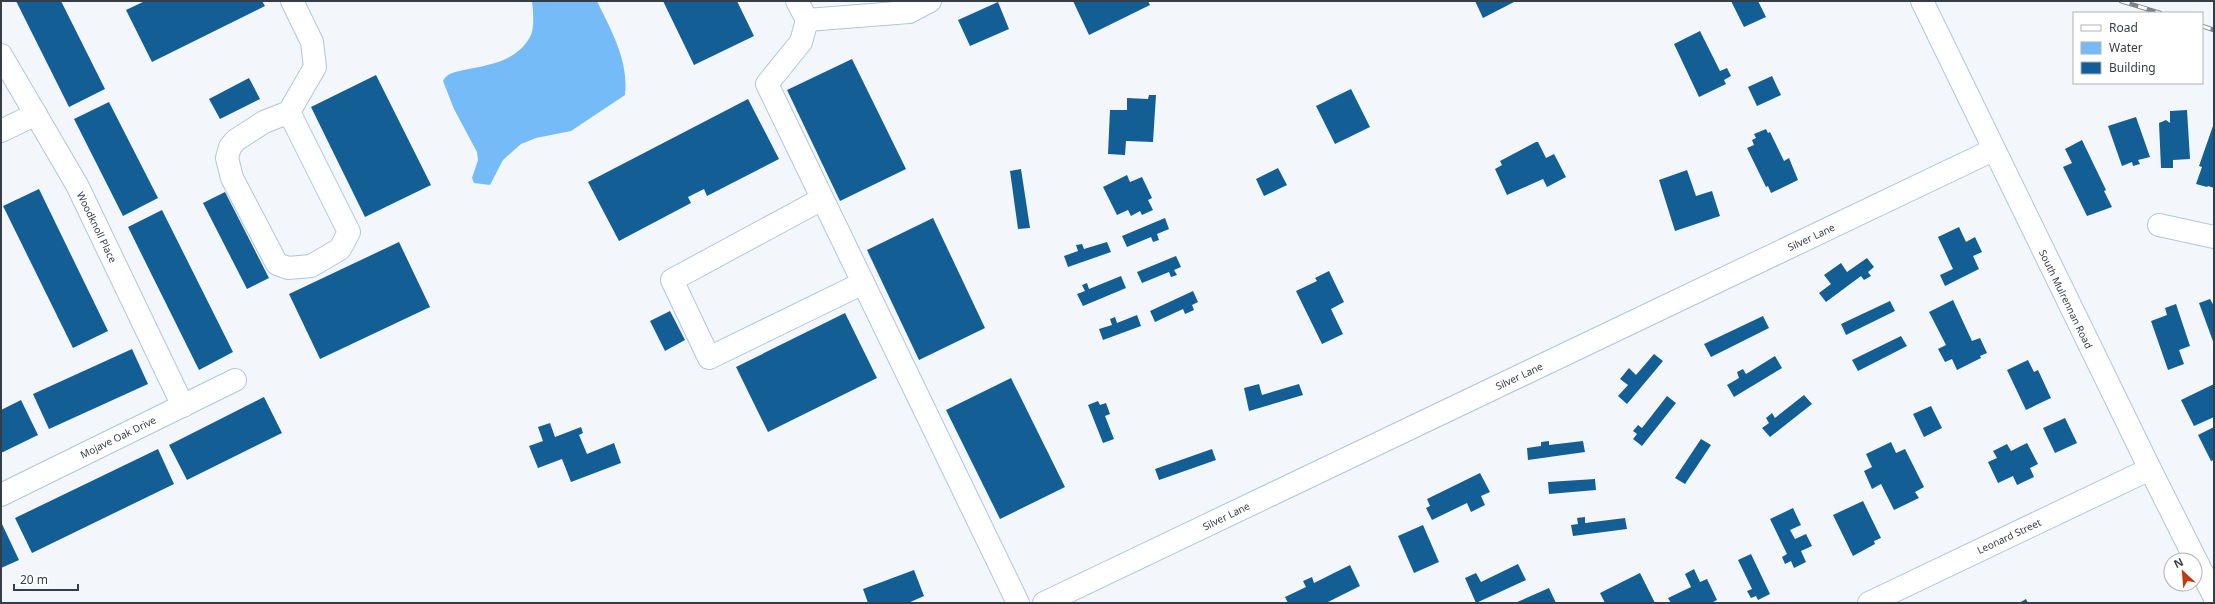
<svg xmlns="http://www.w3.org/2000/svg" width="2215" height="604" viewBox="0 0 2215 604" font-family="'Noto Sans',sans-serif">
  <rect width="100%" height="100%" fill="#f3f7fc"/>
  <!-- water -->
  <path fill="#75bbf7" d="M 532,1 L 597,1 C 611,30 629,61 625,95 L 571,131 L 536,138 L 521,144 L 503,160 L 490,185 L 474,183 L 472,178 L 478,160 L 477,152 L 454,109 L 443,81 C 447,73 455,72 464,70 C 488,65 516,62 530,37 C 535,28 533,11 532,1 Z"/>
  <!-- building -->
  <g fill="#135f95">
    <polygon points="16,1 61,1 105,89 69,107"/>
    <polygon points="145,1 262,1 265,6 152,62 126,10"/>
    <polygon points="663,1 737,1 754,36 694,65"/>
    <polygon points="1073,1 1148,1 1150,5 1089,35"/>
    <polygon points="1475,1 1516,1 1483,18"/>
    <polygon points="1731,1 1758,1 1766,17 1744,27"/>
    <polygon points="998,2 1009,29 970,46 958,20"/>
    <polygon points="1700,31 1720,71 1727,68 1731,76 1724,80 1726,84 1699,97 1674,44"/>
    <polygon points="852,59 906,169 840,201 787,90"/>
    <polygon points="376,75 431,185 365,217 311,107"/>
    <polygon points="1772,76 1781,95 1757,106 1748,87"/>
    <polygon points="249,78 260,99 220,119 209,99"/>
    <polygon points="1351,89 1370,127 1335,144 1316,106"/>
    <polygon points="1149,95 1156,95 1153,142 1126,141 1125,155 1108,154 1110,110 1127,110 1127,98 1148,99"/>
    <polygon points="748,99 779,159 707,196 704,189 688,197 691,203 619,241 588,182"/>
    <polygon points="109,102 158,198 123,216 74,119"/>
    <polygon points="2187,110 2190,159 2173,160 2173,168 2161,168 2159,123 2166,120 2170,123 2170,111"/>
    <polygon points="2136,117 2150,157 2138,160 2140,164 2133,166 2132,162 2122,166 2108,126"/>
    <polygon points="2214,123 2214,188 2208,186 2207,187 2196,184 2202,167 2199,166"/>
    <polygon points="1766,129 1768,133 1770,132 1784,161 1789,158 1798,180 1771,193 1768,186 1766,187 1747,148 1754,145 1752,140 1756,138 1754,134"/>
    <polygon points="2082,140 2106,190 2104,191 2112,207 2087,216 2063,167 2072,163 2065,149"/>
    <polygon points="1536,142 1538,142 1546,158 1554,154 1566,177 1547,187 1543,179 1507,195 1495,169 1502,165 1500,161"/>
    <polygon points="1278,168 1287,185 1264,196 1256,179"/>
    <polygon points="1021,169 1030,228 1018,229 1010,171"/>
    <polygon points="1687,170 1696,196 1712,191 1720,216 1675,231 1659,180"/>
    <polygon points="1127,175 1130,182 1142,177 1152,198 1148,200 1153,210 1142,215 1140,211 1131,216 1128,210 1117,215 1103,187"/>
    <polygon points="39,189 108,331 73,348 3,206"/>
    <polygon points="225,192 269,278 247,289 203,203"/>
    <polygon points="162,210 233,352 199,370 128,227"/>
    <polygon points="933,218 985,328 919,360 867,250"/>
    <polygon points="1165,218 1169,229 1157,234 1159,240 1153,242 1151,237 1127,247 1122,236"/>
    <polygon points="1959,227 1966,242 1975,237 1982,252 1973,256 1979,269 1945,286 1940,275 1953,269 1938,237"/>
    <polygon points="399,242 430,307 320,359 289,294"/>
    <polygon points="1107,242 1111,252 1068,267 1064,256 1078,251 1076,245 1082,244 1084,249"/>
    <polygon points="1176,256 1181,267 1174,270 1177,275 1171,277 1169,272 1142,283 1137,272"/>
    <polygon points="1867,258 1874,267 1868,272 1871,276 1864,280 1861,276 1826,302 1819,293 1831,284 1824,275 1841,263 1847,272"/>
    <polygon points="1329,271 1344,302 1331,309 1343,334 1322,344 1296,291 1317,281 1315,278"/>
    <polygon points="1121,276 1126,288 1083,306 1077,294 1085,291 1082,285 1087,283 1089,289"/>
    <polygon points="1193,291 1198,302 1192,305 1194,310 1185,314 1183,309 1155,322 1150,311"/>
    <polygon points="2210,299 2214,306 2214,344 2199,303"/>
    <polygon points="1953,300 1972,341 1980,338 1987,353 1980,356 1981,358 1957,370 1952,359 1945,362 1938,349 1946,345 1929,312"/>
    <polygon points="1890,301 1895,311 1846,335 1841,324"/>
    <polygon points="2176,304 2190,346 2179,350 2184,364 2168,370 2151,321 2167,315 2165,308"/>
    <polygon points="670,311 685,340 665,351 650,321"/>
    <polygon points="845,313 877,378 768,432 736,367"/>
    <polygon points="1137,315 1141,326 1103,340 1099,329 1112,325 1110,319 1115,317 1117,323"/>
    <polygon points="1763,316 1769,328 1711,357 1704,344"/>
    <polygon points="1901,336 1907,346 1858,371 1852,360"/>
    <polygon points="132,349 148,384 49,429 33,394"/>
    <polygon points="1654,354 1663,361 1627,404 1618,396 1628,385 1620,379 1629,368 1636,375"/>
    <polygon points="1775,356 1782,368 1734,397 1727,385 1739,378 1737,372 1743,369 1746,374"/>
    <polygon points="2028,360 2034,372 2038,370 2051,398 2026,410 2007,370"/>
    <polygon points="1011,378 1065,487 1000,519 946,410"/>
    <polygon points="1259,384 1262,395 1299,384 1303,395 1249,411 1244,388"/>
    <polygon points="2214,384 2214,417 2194,426 2181,400"/>
    <polygon points="1804,395 1812,404 1770,437 1762,428 1769,423 1766,418 1772,413 1775,418"/>
    <polygon points="1667,396 1676,403 1642,446 1633,439 1637,434 1633,431 1638,425 1642,428"/>
    <polygon points="264,397 282,433 187,480 169,445"/>
    <polygon points="21,400 38,435 1,453 1,410"/>
    <polygon points="1098,401 1100,405 1106,403 1110,414 1105,416 1114,439 1103,443 1088,405"/>
    <polygon points="1931,406 1942,428 1924,437 1913,414"/>
    <polygon points="2065,418 2077,443 2055,453 2043,428"/>
    <polygon points="550,423 555,437 581,427 583,433 579,435 587,454 614,443 621,463 571,482 562,459 538,468 529,446 543,441 538,427"/>
    <polygon points="2214,427 2214,460 2211,461 2198,435"/>
    <polygon points="1701,439 1711,445 1685,484 1675,478"/>
    <polygon points="1549,441 1549,445 1583,441 1585,452 1528,460 1527,448 1541,446 1541,442"/>
    <polygon points="1891,442 1896,453 1905,449 1924,487 1915,492 1919,498 1894,510 1881,484 1872,489 1864,471 1872,467 1866,454"/>
    <polygon points="2027,443 2038,464 2030,468 2034,477 2017,485 2013,476 1998,483 1988,462 1997,458 1993,451 2007,444 2011,451"/>
    <polygon points="158,449 174,484 32,553 15,518"/>
    <polygon points="1212,449 1216,460 1159,480 1155,469"/>
    <polygon points="1480,473 1490,492 1481,496 1485,505 1471,512 1467,503 1432,520 1426,508 1430,506 1427,499"/>
    <polygon points="1595,479 1596,490 1549,494 1548,482"/>
    <polygon points="1863,501 1881,538 1874,541 1875,544 1853,556 1833,515"/>
    <polygon points="1793,508 1801,525 1790,530 1795,539 1806,534 1812,546 1801,551 1806,562 1794,568 1791,561 1785,564 1782,557 1787,554 1770,519"/>
    <polygon points="1585,517 1585,523 1625,518 1627,529 1573,536 1571,525 1578,524 1577,518"/>
    <polygon points="2,524 19,560 1,568 1,525"/>
    <polygon points="1423,525 1439,562 1414,573 1398,536"/>
    <polygon points="1751,554 1770,594 1758,600 1756,596 1751,598 1747,591 1752,589 1738,560"/>
    <polygon points="1518,564 1526,580 1476,603 1465,578 1476,573 1481,582"/>
    <polygon points="1350,565 1360,586 1326,603 1288,603 1285,597 1306,587 1303,581 1312,577 1314,583"/>
    <polygon points="1694,569 1700,582 1707,579 1717,600 1711,603 1671,603 1668,598 1691,587 1685,574"/>
    <polygon points="914,570 924,596 908,603 868,603 863,589"/>
    <polygon points="1640,573 1655,603 1605,603 1600,593"/>
    <polygon points="1549,588 1556,603 1515,603"/>
    <polygon points="2026,599 2028,603 2019,603"/>
  </g>
  <g fill="none" stroke-linecap="round" stroke-linejoin="round">
    <defs>
      <g id="minor">
        <polyline points="797,1 807,20 801,42 767,84 1018,603"/>
        <polyline points="1922,1 2150,469 2214,596"/>
        <polyline points="807,20 909,12 930,1"/>
        <polyline points="1,55 77,185 183,406"/>
        <polyline points="289,112 349,232 340,249 311,266 288,268 277,264 232,178 227,158 230,147 236,140 264,122 289,112 315,67 312,42 292,1"/>
        <polyline points="1,131 36,114"/>
        <polyline points="822,199 672,280 709,358 863,283"/>
        <polyline points="2159,225 2214,237"/>
        <polyline points="1,495 235,380"/>
        <polyline points="1044,603 1993,150"/>
        <polyline points="1869,603 2150,469"/>
      </g>
    </defs>
    <!-- minor casing -->
    <use href="#minor" stroke="#b0c6db" stroke-width="24"/>
    <!-- minor -->
    <use href="#minor" stroke="#fff" stroke-width="22"/>
    <defs>
      <g id="rail">
        <polyline points="2121,1 2160,13"/>
        <polyline points="2202,26 2214,30"/>
      </g>
    </defs>
    <!-- rail casing -->
    <use href="#rail" stroke="#7d848b" stroke-width="4.5"/>
    <!-- rail -->
    <use href="#rail" stroke="#fff" stroke-width="3" stroke-dasharray="9" stroke-linecap="butt"/>
  </g>
  <g text-anchor="middle" stroke-width="4" stroke-linejoin="round" paint-order="stroke">
    <!-- street labels -->
    <g font-size="10" fill="#353e47" stroke="#fff">
      <text transform="translate(97 227) rotate(64)" y="4">Woodknoll Place</text>
      <text transform="translate(1811 237) rotate(-25)" y="4">Silver Lane</text>
      <text transform="translate(2066 299) rotate(64)" y="4">South Mulrennan Road</text>
      <text transform="translate(1519 376) rotate(-25)" y="4">Silver Lane</text>
      <text transform="translate(118 437) rotate(-26)" y="4">Mojave Oak Drive</text>
      <text transform="translate(1226 516) rotate(-26)" y="4">Silver Lane</text>
      <text transform="translate(2009 536) rotate(-25)" y="4">Leonard Street</text>
    </g>
  </g>
  <!-- border -->
  <rect width="2215" height="604" fill="none" stroke="#353e47" stroke-width="4"/>
  <!-- legend -->
  <rect x="2073" y="12" width="130" height="72" fill="#ffffff" stroke="#aeb2b5"/>
  <rect x="2081" y="25" width="20" height="6" fill="#ffffff" stroke="#aeb2b5"/>
  <text x="2109" y="32" font-size="12" fill="#353e47">Road</text>
  <rect x="2081" y="42" width="20" height="12" fill="#75bbf7" stroke="#aeb2b5"/>
  <text x="2109" y="52" font-size="12" fill="#353e47">Water</text>
  <rect x="2081" y="62" width="20" height="12" fill="#135f95" stroke="#aeb2b5"/>
  <text x="2109" y="72" font-size="12" fill="#353e47">Building</text>
  <!-- north arrow -->
  <g transform="translate(2183 572) rotate(334)"><circle r="19" fill="#ffffff" stroke="#aeb2b5"/>
  <path d="M0-3L7 15L0 10L-7 15Z" fill="#c43b10"/>
  <text y="-6" font-size="11" font-weight="bold" text-anchor="middle" fill="#353e47">N</text>
  </g>
  <!-- scale -->
  <path d="M14 584v6h64v-6" fill="none" stroke="#353e47" stroke-width="2"/>
  <text x="20" y="584" font-size="12" fill="#353e47" stroke="#ffffff" stroke-width="3" paint-order="stroke">20 m</text>
</svg>
